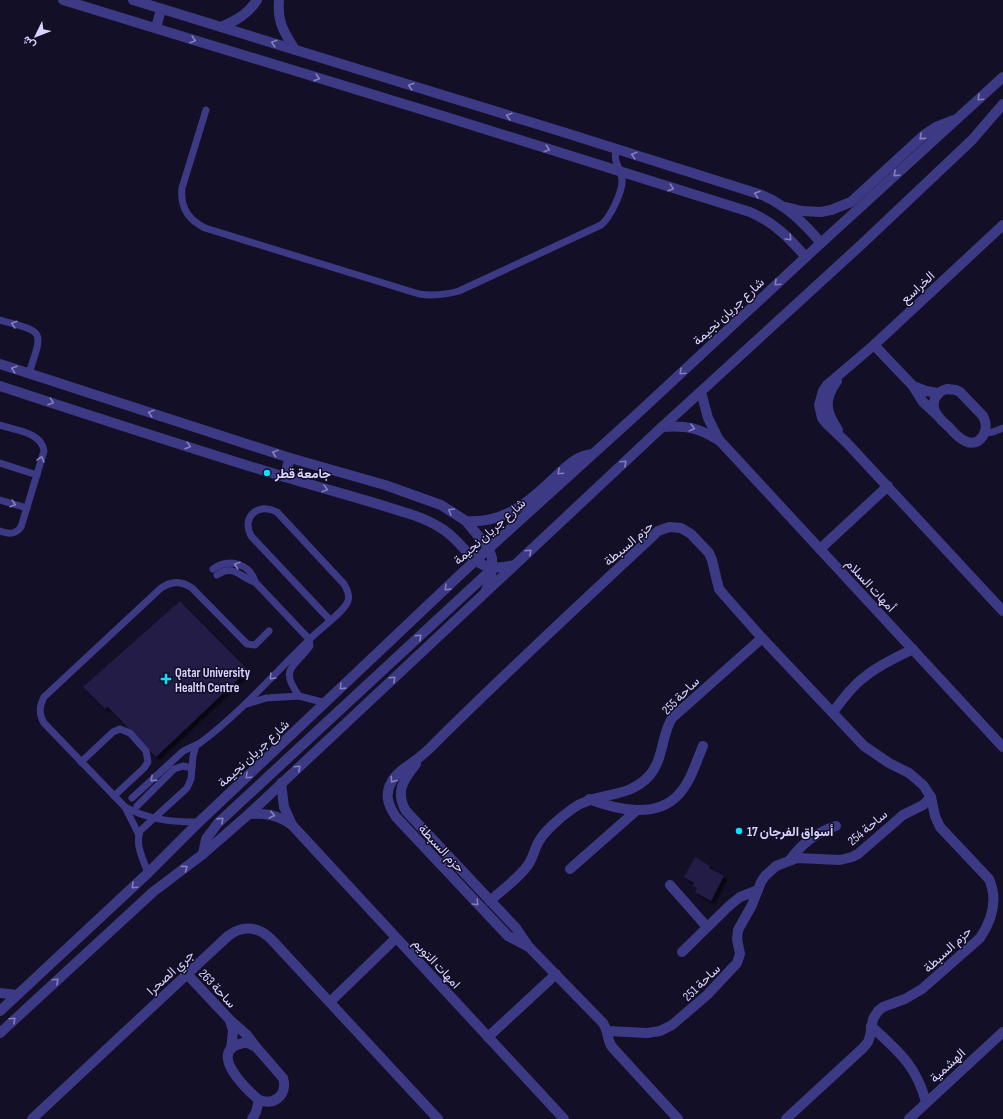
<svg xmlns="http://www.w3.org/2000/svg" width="1003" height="1119" viewBox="0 0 1003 1119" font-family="'Sofia Sans Condensed',Vazirmatn,sans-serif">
  <defs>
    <filter id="shadow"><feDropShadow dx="3.5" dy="3.5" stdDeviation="1" flood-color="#0009"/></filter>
  </defs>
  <rect width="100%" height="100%" fill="#130f26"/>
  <!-- building -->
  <g fill="#241b47" filter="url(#shadow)">
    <polygon points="180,601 248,670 156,757 108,707 105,709 83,687"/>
    <polygon points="695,857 710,866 709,868 724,876 711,901 695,892 697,888 693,886 694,883 684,877"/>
  </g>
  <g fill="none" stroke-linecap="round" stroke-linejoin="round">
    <!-- lane -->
    <g stroke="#3d3a85" stroke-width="7">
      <path d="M 206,110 L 182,188 C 180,207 188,220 205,228 L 419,294 C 433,296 445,295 459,291 L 601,225 C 610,218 623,191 622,180 C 621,167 613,164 616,150"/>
      <path d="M 0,320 C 44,333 44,328 29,373"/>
      <path d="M 0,425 C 14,430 42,432 44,451 L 21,527 C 15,535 9,534 0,531"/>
      <polyline points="985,433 993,432 1003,428"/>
      <polyline points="0,463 37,475"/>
      <polyline points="0,500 27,508"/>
      <path d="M 213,569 C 228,558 250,563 255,582 L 309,639 L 310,646 C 294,668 279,668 299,696"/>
      <path d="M 217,575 C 234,563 240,578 255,582"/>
      <polyline points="247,704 266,698 299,696 326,703"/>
      <polyline points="81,762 113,732 120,729 130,733 146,751 148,762 144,768 114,796"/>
      <path d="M 132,798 L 181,753 C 187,748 194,747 200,743 C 239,714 274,674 309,640 C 317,631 345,611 348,601 C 350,595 347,589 344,584 L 277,512 C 258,502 241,517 251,536 L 330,620"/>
      <polyline points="137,806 174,769 183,766 192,768"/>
      <path d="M 125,807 C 149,820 172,822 199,822"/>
      <path d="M 139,835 L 125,807 L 44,723 C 39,714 39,707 44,697 L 161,588 C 171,581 182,581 192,588 L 247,644 L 255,645 L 269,631"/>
      <path d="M 148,873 C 143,859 135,845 140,831 L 187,788 L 191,779 L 193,756 L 196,745"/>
    </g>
    <!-- street -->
    <g stroke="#3d3a85" stroke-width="10">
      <path d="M 63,0 L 443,116 L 750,212 C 775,223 788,237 806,257"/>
      <path d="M 133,0 L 566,133 L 762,195 C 786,205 804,223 821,243"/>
      <path d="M 279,0 C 277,22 284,32 295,50"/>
      <path d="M 221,27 C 237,20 248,14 257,0"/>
      <polyline points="156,28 161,9"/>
      <polyline points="786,207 802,211 821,212 831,210 851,202 924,135 936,127 954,120"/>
      <polyline points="1003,225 874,345 827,385 823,391 819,405 822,418 827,424 846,442 1003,611"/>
      <polyline points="874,345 913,386 923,402 937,415"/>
      <polyline points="0,364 290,458 385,485 441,505 466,521 489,549 492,558 492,569 490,581 486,590"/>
      <path d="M 837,381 C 823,400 826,412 838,430"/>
      <path d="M 0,386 C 95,417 189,448 285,477 C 324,489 364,499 403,512 C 418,516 432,522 444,530 C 472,550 473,576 514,565"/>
      <polyline points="913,386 926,391 938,393"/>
      <path d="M 947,389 L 956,390 L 960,392 L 983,416 C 986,422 987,428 984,434 C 974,453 957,437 949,427 C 944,423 939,418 936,413 C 930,403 936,392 947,389 Z"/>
      <polyline points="701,392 708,418 719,440"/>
      <path d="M 662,427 C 687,425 699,428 720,441 L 1003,747"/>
      <polyline points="284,477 290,458"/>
      <path d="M 466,521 C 505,524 530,501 556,476 C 567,466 576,456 592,454"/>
      <polyline points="820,549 888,486"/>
      <path d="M 833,712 C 843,699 853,685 867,675 C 881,664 897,657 913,649"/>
      <path d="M 416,764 C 403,780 395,792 406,811 L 516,928 L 529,947 L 603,1023 C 608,1030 607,1040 612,1047 L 678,1119"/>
      <polyline points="281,783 284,807 292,825"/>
      <path d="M 589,799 C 617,810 657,819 679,794 C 691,781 696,762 703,746"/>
      <path d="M 249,814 C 266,813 278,815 292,825 L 564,1119"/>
      <polyline points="203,854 206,839 218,823 492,569"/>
      <path d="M 790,860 C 802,843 817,832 836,826"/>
      <polyline points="570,869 637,810"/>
      <polyline points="670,885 707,927"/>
      <path d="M 490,901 C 503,889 518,879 528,865 C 533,858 534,850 538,843 C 543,832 562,816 572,809 C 597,791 627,800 649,776 C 664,759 661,736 672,718 L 762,638"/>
      <path d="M 529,947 L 508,936 L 396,817 C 388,805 384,794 392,781 C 398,770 412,764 421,756 C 429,750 436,742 443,735 C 512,667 583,601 654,535 L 658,531 L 669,527 L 681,528 L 691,534 L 709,553 L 712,560 L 717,581 L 719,589 L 724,595 L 762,638 L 864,746 L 889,763 L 909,773 L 923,785 L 931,797 L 935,816 L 940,827 L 989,879 C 998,899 992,920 980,938 L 922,989 L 905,999 L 883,1007 L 878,1011 L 873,1019 L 870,1036 L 868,1042 L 863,1048 L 786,1119"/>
      <polyline points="682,952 729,906 740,897 758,890"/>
      <polyline points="187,974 230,1020 247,1035 256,1047"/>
      <polyline points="0,993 17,995"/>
      <polyline points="330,1002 396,938"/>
      <polyline points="0,1011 148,873 199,822 464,571 636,415 821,243 1003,77"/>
      <polyline points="230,1020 233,1031 231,1049"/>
      <path d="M 871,1026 C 898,1051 916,1065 926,1102"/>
      <polyline points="607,1031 647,1033 660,1031 672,1025 707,995 737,963 740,954 737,939 738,930 752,905 761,882 765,876 776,866 797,858 840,860 852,857 858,854 903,815 923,805 931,797"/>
      <polyline points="0,1033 153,892 203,854 249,814 662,427 862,244 972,140 1003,104"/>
      <polyline points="488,1037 556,974"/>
      <path d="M 243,1043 L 248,1043 L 256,1047 L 283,1078 C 288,1094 275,1106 259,1100 C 246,1089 206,1051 243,1043 Z"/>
      <path d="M 32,1119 L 228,936 C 242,925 258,926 271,939 L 438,1119"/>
      <polyline points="252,1119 256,1112 259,1100"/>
      <polyline points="909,1119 1003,1032"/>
    </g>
  </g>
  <!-- one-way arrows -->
  <defs><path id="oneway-chevron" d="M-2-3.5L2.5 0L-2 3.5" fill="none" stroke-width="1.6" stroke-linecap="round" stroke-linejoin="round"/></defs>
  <g stroke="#837fbc">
    <use href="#oneway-chevron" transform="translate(193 40) rotate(17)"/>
    <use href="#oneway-chevron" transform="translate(274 43) rotate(-163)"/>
    <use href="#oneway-chevron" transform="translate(317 78) rotate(17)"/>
    <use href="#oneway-chevron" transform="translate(411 86) rotate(-163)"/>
    <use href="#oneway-chevron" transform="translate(980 98) rotate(137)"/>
    <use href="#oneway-chevron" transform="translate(509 116) rotate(-163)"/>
    <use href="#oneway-chevron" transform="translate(922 137) rotate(139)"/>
    <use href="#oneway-chevron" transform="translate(547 149) rotate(18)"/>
    <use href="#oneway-chevron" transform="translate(634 155) rotate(-163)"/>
    <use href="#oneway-chevron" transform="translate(896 174) rotate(138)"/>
    <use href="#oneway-chevron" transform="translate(671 188) rotate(17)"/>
    <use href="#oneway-chevron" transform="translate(757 194) rotate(-161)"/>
    <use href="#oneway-chevron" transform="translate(789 238) rotate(47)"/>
    <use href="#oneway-chevron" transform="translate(777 283) rotate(137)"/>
    <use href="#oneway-chevron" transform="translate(14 324) rotate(-163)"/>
    <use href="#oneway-chevron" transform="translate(14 369) rotate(-163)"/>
    <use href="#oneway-chevron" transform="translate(682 372) rotate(137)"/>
    <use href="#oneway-chevron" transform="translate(51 402) rotate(18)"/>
    <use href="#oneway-chevron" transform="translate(151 413) rotate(-162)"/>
    <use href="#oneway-chevron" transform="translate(692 428) rotate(15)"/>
    <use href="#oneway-chevron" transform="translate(188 446) rotate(18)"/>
    <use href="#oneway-chevron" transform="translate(275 453) rotate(-162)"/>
    <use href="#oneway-chevron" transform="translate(41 459) rotate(-74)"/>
    <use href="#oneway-chevron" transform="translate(624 463) rotate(-43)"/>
    <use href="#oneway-chevron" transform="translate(560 472) rotate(137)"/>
    <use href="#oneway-chevron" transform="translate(325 489) rotate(16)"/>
    <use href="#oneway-chevron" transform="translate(13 504) rotate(17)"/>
    <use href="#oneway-chevron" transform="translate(451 511) rotate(-149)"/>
    <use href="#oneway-chevron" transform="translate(529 552) rotate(-43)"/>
    <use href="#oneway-chevron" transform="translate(237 565) rotate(-162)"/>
    <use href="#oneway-chevron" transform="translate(447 588) rotate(136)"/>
    <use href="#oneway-chevron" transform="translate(419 637) rotate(-43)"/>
    <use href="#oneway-chevron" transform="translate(272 677) rotate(135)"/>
    <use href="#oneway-chevron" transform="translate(393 679) rotate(-43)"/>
    <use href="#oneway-chevron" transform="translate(342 687) rotate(136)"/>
    <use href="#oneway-chevron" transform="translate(298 768) rotate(-43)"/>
    <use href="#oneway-chevron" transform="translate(248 776) rotate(137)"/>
    <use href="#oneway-chevron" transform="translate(153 779) rotate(138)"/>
    <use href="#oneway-chevron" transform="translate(393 780) rotate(123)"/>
    <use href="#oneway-chevron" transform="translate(272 815) rotate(13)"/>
    <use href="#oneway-chevron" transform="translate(221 820) rotate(-44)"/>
    <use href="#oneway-chevron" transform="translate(185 868) rotate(-36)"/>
    <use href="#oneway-chevron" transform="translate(134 886) rotate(137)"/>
    <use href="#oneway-chevron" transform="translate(476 903) rotate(46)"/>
    <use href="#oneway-chevron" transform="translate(56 981) rotate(-43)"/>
    <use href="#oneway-chevron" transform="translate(13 1020) rotate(-43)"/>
  </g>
  <!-- markers -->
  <g fill="#00e5ff" stroke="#130f26" stroke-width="1.5">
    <circle cx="267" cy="473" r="4"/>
    <path d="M164 673h4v4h4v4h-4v4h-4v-4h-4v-4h4z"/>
    <circle cx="739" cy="831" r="4"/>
  </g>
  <g text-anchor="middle" stroke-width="3" stroke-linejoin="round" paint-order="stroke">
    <!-- street labels -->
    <g font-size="13" fill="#d9d4ff" stroke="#130f26">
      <text transform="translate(917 287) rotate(-43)" y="5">الخراسع</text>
      <text transform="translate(728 311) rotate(-43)" y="5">شارع جريان نجيمة</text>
      <text transform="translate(489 531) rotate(-42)" y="5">شارع جريان نجيمة</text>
      <text transform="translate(628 543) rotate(-41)" y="5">حزم السبطة</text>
      <text transform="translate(871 585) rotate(47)" y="5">أمهات السلام</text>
      <text transform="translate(680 695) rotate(-45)" y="5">ساحة 255</text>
      <text transform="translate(253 753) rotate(-43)" y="5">شارع جريان نجيمة</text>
      <text transform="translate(867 827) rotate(-40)" y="5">ساحة 254</text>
      <text transform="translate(442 848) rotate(47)" y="5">حزم السبطة</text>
      <text transform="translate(947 949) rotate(-43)" y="5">حزم السبطة</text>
      <text transform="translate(437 963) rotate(47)" y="5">امهات التويم</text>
      <text transform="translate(170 972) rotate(-43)" y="5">جري الصحرا</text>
      <text transform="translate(701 982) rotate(-44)" y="5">ساحة 251</text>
      <text transform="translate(218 988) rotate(47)" y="5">ساحة 263</text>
      <text transform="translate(947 1065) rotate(-43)" y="5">الهشمية</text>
    </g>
    <!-- poi labels -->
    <g font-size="13" font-weight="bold" fill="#d9d4ff" stroke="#130f26" text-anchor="start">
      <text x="275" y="478">جامعة قطر</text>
      <text x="175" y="677">Qatar University<tspan x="175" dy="15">Health Centre</tspan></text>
      <text x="747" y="836">أسواق الفرجان 17</text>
    </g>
  </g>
  <!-- north arrow -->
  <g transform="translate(36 36) rotate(227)" stroke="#130f26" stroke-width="3" paint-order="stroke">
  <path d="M0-3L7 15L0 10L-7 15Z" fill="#d9d4ff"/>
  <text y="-6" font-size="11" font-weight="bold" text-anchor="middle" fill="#d9d4ff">ش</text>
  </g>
</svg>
